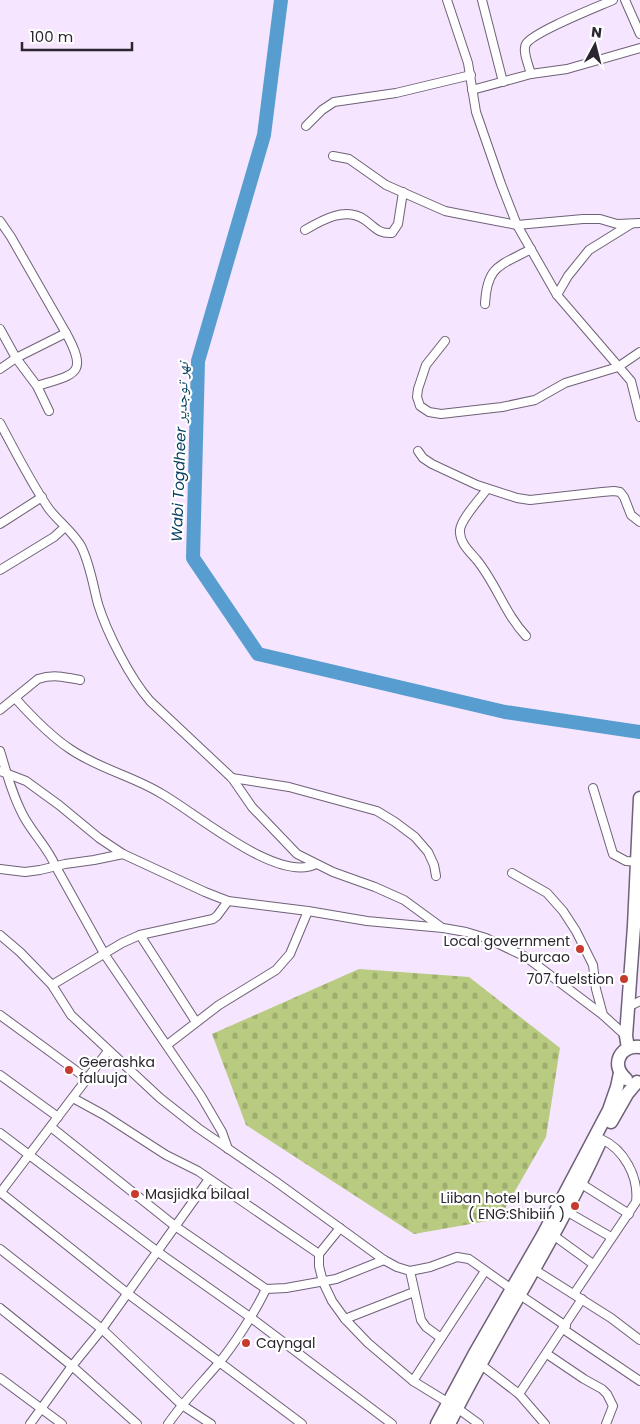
<svg xmlns="http://www.w3.org/2000/svg" width="640" height="1424" viewBox="0 0 640 1424" font-family="Poppins,'Noto Naskh Arabic',sans-serif">
  <defs>
    <pattern id="cemetery-stones" width="16" height="16" patternUnits="userSpaceOnUse" patternTransform="scale(1.25)"><rect width="16" height="16" fill="#b8cb80"/><path d="M2 7V4a2 2 0 0 1 4 0v3zM10 15v-3a2 2 0 0 1 4 0v3z" fill="#9eae6f"/></pattern>
  </defs>
  <rect width="100%" height="100%" fill="#f5e5ff"/>
  <!-- cemetery -->
  <polygon fill="url(#cemetery-stones)" points="359,969 469,977 560,1048 546,1137 499,1219 414,1234 246,1125 212,1034"/>
  <g fill="none" stroke-linecap="round" stroke-linejoin="round">
    <!-- river -->
    <polyline stroke="#589dd0" stroke-width="14" points="281,0 264,135 198,361 193,558 258,654 505,712 640,732"/>
    <defs>
      <g id="minor">
        <polyline points="447,0 468,63 476,112 501,184 517,225 557,295 631,381 640,417"/>
        <polyline points="482,0 503,82"/>
        <polyline points="625,0 640,34"/>
        <path d="M 531,74 C 529,66 522,51 526,44 C 533,32 597,7 613,0"/>
        <polyline points="472,90 531,74 567,69 640,48"/>
        <polyline points="306,126 322,110 334,102 396,93 471,75"/>
        <polyline points="333,156 349,159 386,185 445,211 455,213 517,225 583,219 600,219 617,224 640,223"/>
        <polyline points="0,221 11,237 66,333 16,358 0,369"/>
        <path d="M 305,230 C 322,220 346,206 365,220 C 375,227 378,234 392,233 L 398,224 L 403,192"/>
        <polyline points="557,295 568,276 589,250 631,224"/>
        <path d="M 485,304 C 487,265 500,266 531,249"/>
        <polyline points="0,329 16,358 37,386 49,411"/>
        <polyline points="445,341 426,365 418,389 417,397 420,406 429,412 441,414 502,407 535,400 565,383 618,367 640,352"/>
        <path d="M 37,386 C 75,374 89,375 66,333"/>
        <path d="M 0,423 C 15,451 31,483 49,509 C 59,522 73,532 81,546 C 90,564 93,585 98,604 C 107,633 130,678 150,701 L 232,778 L 252,807 L 297,854 L 333,872 L 375,887 L 404,900 L 441,927"/>
        <polyline points="418,451 423,458 432,464 477,485 517,498 530,500 602,492 614,491 620,492 624,497 631,515 640,522"/>
        <path d="M 487,489 C 480,499 461,519 460,530 C 459,542 469,551 476,559 C 496,583 505,614 526,636"/>
        <polyline points="0,524 42,497"/>
        <polyline points="0,570 54,537 65,527"/>
        <path d="M 15,698 C 32,717 49,735 70,749 C 99,769 133,776 162,794 C 196,813 278,884 316,864"/>
        <path d="M 0,710 L 38,679 C 53,674 65,677 80,680"/>
        <path d="M 0,751 C 7,774 13,797 24,817 C 34,835 48,848 56,867 L 105,955 L 201,1096 L 222,1132 L 228,1149"/>
        <polyline points="0,771 26,781 59,805 99,838 123,854 205,892 228,901 308,911 367,921 443,928 466,932 486,938 526,957 603,1015 626,1036"/>
        <polyline points="232,778 289,787 377,811 395,822 415,837 428,852 434,865 436,876"/>
        <polyline points="593,788 613,854 626,861 640,862"/>
        <polyline points="0,869 25,872 40,870 65,864 94,860 123,854"/>
        <polyline points="512,873 547,893 563,911 576,931 593,965 596,989 603,1015"/>
        <polyline points="0,935 20,952 52,985 71,1015 160,1098 198,1128 275,1181 384,1260 397,1267 410,1271 430,1267 457,1257 469,1259 520,1295 566,1326"/>
        <polyline points="140,935 196,1022"/>
        <polyline points="52,985 122,943 140,935 213,919 217,916 228,901"/>
        <polyline points="628,1007 640,1001"/>
        <polyline points="0,1015 86,1078"/>
        <polyline points="167,1045 219,1005 276,970 290,954 308,911"/>
        <polyline points="0,1075 58,1117"/>
        <polyline points="73,1098 104,1115 166,1155 198,1171 319,1254"/>
        <polyline points="51,1127 175,1226 266,1289 286,1288 336,1279 384,1260"/>
        <polyline points="0,1133 158,1252 250,1317 392,1424"/>
        <polyline points="580,1183 629,1214"/>
        <polyline points="0,1192 127,1293 302,1424"/>
        <polyline points="0,1193 108,1051"/>
        <polyline points="566,1211 611,1237"/>
        <polyline points="340,1228 319,1254 319,1266 323,1282 332,1301 345,1319 368,1343 413,1381 457,1408 479,1424"/>
        <polyline points="553,1235 593,1264"/>
        <polyline points="0,1249 102,1329 182,1405 211,1424"/>
        <polyline points="532,1268 611,1318 640,1340"/>
        <polyline points="410,1271 421,1320 426,1327 441,1338"/>
        <path d="M 574,1294 L 636,1202 C 639,1177 624,1149 601,1139"/>
        <polyline points="0,1308 72,1366 137,1424"/>
        <polyline points="345,1319 414,1292"/>
        <polyline points="563,1329 640,1381"/>
        <polyline points="547,1354 584,1379 602,1389 607,1394 613,1406 606,1424"/>
        <polyline points="480,1364 519,1394 545,1424"/>
        <polyline points="0,1378 62,1424"/>
        <polyline points="413,1381 485,1271"/>
        <polyline points="519,1394 582,1299"/>
        <polyline points="30,1424 72,1366 102,1329 209,1179"/>
        <path d="M 168,1424 C 183,1402 201,1384 218,1364 C 234,1345 255,1312 266,1289"/>
      </g>
      <g id="trunk">
        <polyline points="628,1048 626,1036 634,926 640,798"/>
        <path d="M 626,1079 C 610,1065 620,1045 640,1047"/>
        <polyline points="611,1122 627,1094 637,1082"/>
        <polyline points="437,1424 474,1355 543,1235 609,1110 617,1087 620,1073"/>
        <path d="M 449,1424 C 496,1329 555,1241 599,1144"/>
      </g>
    </defs>
    <!-- minor casing -->
    <use href="#minor" stroke="#6f6177" stroke-width="10"/>
    <!-- trunk casing -->
    <use href="#trunk" stroke="#6f6177" stroke-width="15"/>
    <!-- minor -->
    <use href="#minor" stroke="#fff" stroke-width="8"/>
    <!-- trunk -->
    <use href="#trunk" stroke="#fff" stroke-width="12"/>
  </g>
  <!-- markers -->
  <g fill="#c73a2d" stroke="#fff" stroke-width="2">
    <circle cx="580" cy="949" r="5"/>
    <circle cx="624" cy="979" r="5"/>
    <circle cx="69" cy="1070" r="5"/>
    <circle cx="135" cy="1194" r="5"/>
    <circle cx="575" cy="1206" r="5"/>
    <circle cx="246" cy="1343" r="5"/>
  </g>
  <g text-anchor="middle" stroke-width="4.5" stroke-linejoin="round" paint-order="stroke">
    <!-- poi labels -->
    <g font-size="14" fill="#2b252f" stroke="#fff" text-anchor="end">
      <text x="570" y="946">Local government<tspan x="570" dy="16">burcao</tspan></text>
      <text x="614" y="984">707 fuelstion</text>
      <text x="79" y="1067" text-anchor="start">Geerashka<tspan x="79" dy="16">faluuja</tspan></text>
      <text x="145" y="1199" text-anchor="start">Masjidka bilaal</text>
      <text x="565" y="1203">Liiban hotel burco<tspan x="565" dy="16">( ENG:Shibiin )</tspan></text>
      <text x="256" y="1348" text-anchor="start">Cayngal</text>
    </g>
    <!-- water labels -->
    <g font-size="15" font-style="italic" fill="#074062" stroke="#fff">
      <text transform="translate(180 452) rotate(-88)" y="5">Wabi Togdheer نهر توجدير</text>
    </g>
  </g>
  <!-- north arrow -->
  <g transform="translate(595 45) rotate(7)" stroke="#ffffff" stroke-width="4" paint-order="stroke">
  <path d="M0-4L9 19L0 12L-9 19Z" fill="#2b252f"/>
  <text y="-8" font-size="14" font-weight="bold" text-anchor="middle" fill="#2b252f">N</text>
  </g>
  <!-- scale -->
  <path d="M22 42v8h110v-8" fill="none" stroke="#2b252f" stroke-width="2.5"/>
  <text x="30" y="42" font-size="15" fill="#2b252f" stroke="#ffffff" stroke-width="4" paint-order="stroke">100 m</text>
</svg>
